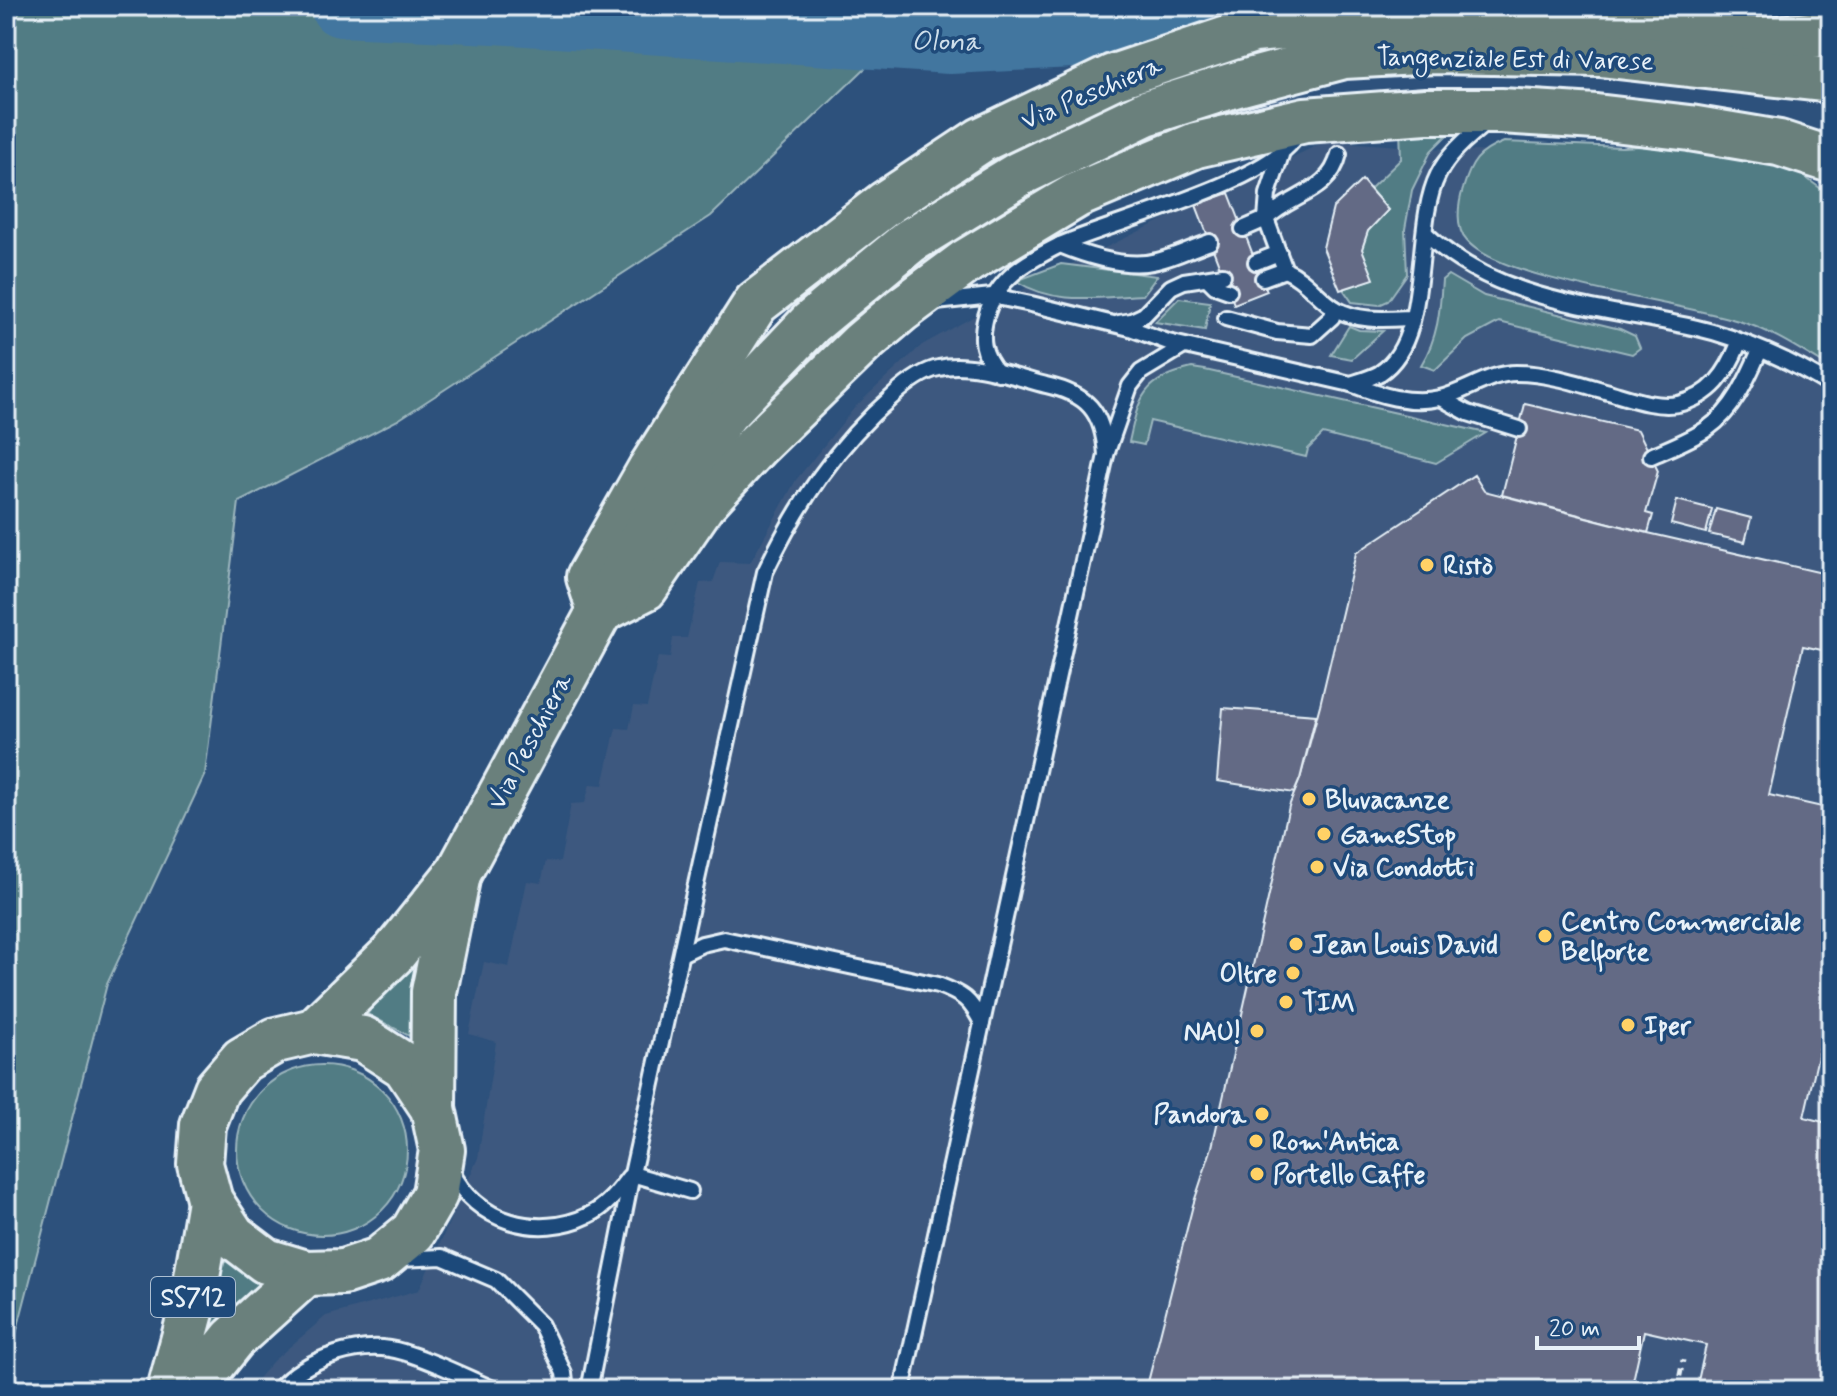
<svg xmlns="http://www.w3.org/2000/svg" width="1837" height="1396" viewBox="0 0 1837 1396" font-family="Mynerve,sans-serif">
  <rect width="100%" height="100%" fill="#2d517c"/>
  <filter id="ink" filterUnits="userSpaceOnUse"><feTurbulence type="fractalNoise" baseFrequency=".0125" numOctaves="2"/><feDisplacementMap in="SourceGraphic" scale="16" xChannelSelector="R" yChannelSelector="G"/><feConvolveMatrix kernelMatrix="1 2 1 2 8 2 1 2 1" color-interpolation-filters="sRGB"/></filter>
  <g filter="url(#ink)">
    <!-- built -->
    <polygon fill="#3d597f" points="1326,141 1684,165 1831,223 1831,1390 248,1390 273,1361 326,1316 419,1290 478,1158 496,1042 469,1034 484,962 509,967 527,881 541,883 546,861 560,862 571,804 585,803 590,784 603,785 616,728 629,729 634,706 647,707 658,657 670,658 673,638 687,638 700,583 713,582 720,562 750,563 796,480 856,406 922,345 1055,272"/>
    <!-- green -->
    <g fill="#517c84" stroke="#9cb6be" stroke-width="2">
      <polygon points="6,6 930,6 711,216 398,420 239,502 205,774 107,984 16,1334 6,1355"/>
      <polygon points="1400,129 1452,130 1431,151 1412,190 1405,229 1407,274 1388,301 1379,305 1352,302 1343,289 1373,279 1362,249 1368,231 1388,210 1370,189 1401,159"/>
      <path d="M 1504,142 L 1622,147 L 1678,144 L 1754,151 L 1798,172 L 1831,196 L 1831,368 C 1803,352 1776,333 1745,323 C 1685,302 1503,282 1467,241 C 1455,229 1458,204 1463,189 C 1471,162 1478,152 1504,142 Z"/>
      <path d="M 1061,264 L 1157,276 L 1143,295 C 1098,297 1056,306 1016,281 Z"/>
      <path d="M 1448,275 L 1484,296 L 1620,329 L 1635,336 L 1640,348 L 1632,354 L 1499,322 L 1467,339 L 1435,370 L 1421,365 C 1438,338 1440,311 1442,280 Z"/>
      <polygon points="1179,298 1210,302 1205,330 1155,322"/>
      <polygon points="1349,326 1359,330 1383,331 1352,359 1331,355"/>
      <path d="M 1192,368 L 1205,370 L 1486,433 L 1436,463 L 1323,434 L 1308,449 L 1306,457 L 1150,421 L 1144,445 L 1129,442 C 1139,397 1142,380 1192,368 Z"/>
      <polygon points="419,952 413,1038 367,1014"/>
      <circle cx="322" cy="1150" r="85"/>
      <polygon points="214,1248 264,1285 198,1349"/>
    </g>
    <g fill="none" stroke-linecap="round" stroke-linejoin="round">
      <!-- river -->
      <polyline stroke="#42769f" stroke-width="62" points="341,6 495,13 950,43 1157,33 1277,12"/>
    </g>
    <!-- building -->
    <g fill="#636b85" stroke="#e8f1f8" stroke-width="2">
      <polygon points="1362,180 1388,210 1368,231 1362,249 1374,279 1340,290 1323,248 1333,208"/>
      <polygon points="1229,193 1267,291 1234,304 1196,205"/>
      <polygon points="1525,404 1638,430 1658,471 1646,513 1653,515 1648,533 1502,495"/>
      <polygon points="1474,475 1484,491 1648,533 1831,575 1831,652 1803,646 1769,795 1831,809 1831,1000 1804,1117 1831,1124 1831,1334 1818,1390 1696,1390 1706,1345 1644,1331 1631,1390 1146,1390 1193,1205 1212,1147 1289,806 1300,779 1320,705 1356,553"/>
      <polygon points="1677,500 1712,509 1706,533 1671,524"/>
      <polygon points="1716,509 1751,518 1745,542 1709,534"/>
      <polygon points="1223,708 1316,715 1300,779 1294,793 1217,781"/>
      <polygon points="319,1379 343,1390 314,1390"/>
    </g>
    <g fill="none" stroke-linecap="round" stroke-linejoin="round">
      <defs>
        <g id="service">
          <path d="M 1339,154 C 1330,193 1291,194 1266,219 L 1285,270 C 1306,279 1318,298 1336,309 C 1358,322 1387,319 1412,318"/>
          <polyline points="1243,229 1266,219 1268,194 1281,155"/>
          <path d="M 1425,233 C 1497,303 1602,307 1697,328 C 1738,337 1796,363 1831,386"/>
          <path d="M 1060,245 C 1112,222 1275,181 1298,133"/>
          <polyline points="1256,262 1279,253"/>
          <polyline points="1263,278 1285,270"/>
          <polyline points="1208,279 1215,286 1229,291"/>
          <path d="M 936,302 L 992,296 L 1031,304 L 1130,328 L 1168,342 L 1351,384 C 1360,381 1371,378 1380,373 C 1433,339 1412,226 1438,175 C 1448,154 1470,135 1489,121"/>
          <polyline points="1226,318 1277,332 1312,335 1332,317 1334,308"/>
          <polyline points="1119,323 1131,321 1144,315 1171,287 1184,281 1223,275"/>
          <path d="M 998,373 C 982,354 980,339 986,316 C 997,278 1026,262 1060,245 C 1087,256 1127,269 1157,261 C 1175,257 1192,248 1210,242"/>
          <path d="M 1351,384 C 1379,395 1410,405 1440,398 C 1466,392 1489,373 1516,373 C 1548,373 1581,384 1612,393 C 1632,399 1657,408 1678,404 C 1712,396 1727,373 1739,343"/>
          <polyline points="1441,398 1468,413 1519,429"/>
          <path d="M 1651,456 C 1669,448 1691,440 1708,428 C 1734,410 1748,377 1760,350"/>
          <path d="M 681,954 L 702,944 L 724,939 L 938,985 C 962,994 970,999 982,1023"/>
          <path d="M 451,1170 C 475,1222 538,1240 589,1215 C 606,1207 618,1192 629,1177"/>
          <polyline points="632,1174 690,1191"/>
          <polyline points="400,1259 442,1257 496,1280 541,1325 564,1373 566,1390"/>
          <path d="M 278,1390 C 306,1358 362,1339 403,1352 C 434,1361 465,1377 495,1390"/>
          <path d="M 589,1390 L 632,1174 L 765,572 C 797,505 836,445 893,396 C 905,385 922,371 939,368 C 969,360 1015,377 1046,385 C 1087,394 1103,411 1106,455"/>
          <polyline points="902,1390 1106,455 1130,386 1141,372 1184,346"/>
        </g>
        <g id="primary">
          <polyline points="600,611 589,577 651,468 756,303 886,203 981,140 1113,77 1254,30 1494,9 1759,40 1831,33"/>
          <polyline points="314,1031 363,1039 405,1066 433,1108 442,1150 435,1194 413,1232 379,1260 343,1272 306,1273 266,1261 233,1236 210,1201 200,1164 203,1125 217,1089 242,1060 276,1040 314,1031 394,953 459,872 600,611 645,588 702,505 756,446 861,344 901,310 967,261 1077,195 1196,145 1305,120 1426,111 1501,111 1596,117 1690,128 1779,143 1831,160"/>
          <polyline points="433,1108 434,992 457,879"/>
          <polyline points="170,1390 191,1312 210,1201"/>
          <polyline points="192,1390 233,1339 306,1273"/>
        </g>
        <polyline id="trunk" points="600,611 674,483 726,412 811,323 910,241 1019,174 1146,113 1234,85 1344,56 1435,51 1600,54 1831,80"/>
      </defs>
      <!-- service casing -->
      <use href="#service" stroke="#e8f1f8" stroke-width="20"/>
      <!-- primary casing -->
      <use href="#primary" stroke="#e8f1f8" stroke-width="50"/>
      <!-- trunk casing -->
      <use href="#trunk" stroke="#e8f1f8" stroke-width="50"/>
      <!-- path -->
      <polyline stroke="#e8f1f8" stroke-width="5" stroke-dasharray="8 6" stroke-linecap="butt" points="1677,1390 1683,1360"/>
      <!-- service -->
      <use href="#service" stroke="#1f4a7a" stroke-width="14"/>
      <!-- primary -->
      <use href="#primary" stroke="#6a807c" stroke-width="44"/>
      <!-- trunk -->
      <use href="#trunk" stroke="#6a807c" stroke-width="44"/>
    </g>
  </g>
  <!-- markers -->
  <g fill="#ffd166" stroke="#1f4a7a" stroke-width="3">
    <circle cx="1427" cy="565" r="8"/>
    <circle cx="1309" cy="799" r="8"/>
    <circle cx="1324" cy="834" r="8"/>
    <circle cx="1317" cy="867" r="8"/>
    <circle cx="1545" cy="936" r="8"/>
    <circle cx="1296" cy="944" r="8"/>
    <circle cx="1293" cy="973" r="8"/>
    <circle cx="1286" cy="1002" r="8"/>
    <circle cx="1628" cy="1025" r="8"/>
    <circle cx="1257" cy="1031" r="8"/>
    <circle cx="1262" cy="1114" r="8"/>
    <circle cx="1256" cy="1141" r="8"/>
    <circle cx="1257" cy="1174" r="8"/>
  </g>
  <g text-anchor="middle" stroke-width="7" stroke-linejoin="round" paint-order="stroke">
    <!-- shield labels -->
    <rect fill="#1f4a7a" stroke="#acbfd2" stroke-width="2" x="151" y="1277" width="84" height="40" rx="6"/>
    <g font-size="24" font-weight="bold" fill="#e8f1f8">
      <text x="193" y="1305">SS712</text>
    </g>
    <!-- street labels -->
    <g font-size="26" fill="#e8f1f8" stroke="#1f4a7a">
      <text transform="translate(1515 58) rotate(1)" y="9">Tangenziale Est di Varese</text>
      <text transform="translate(1091 92) rotate(-23)" y="9">Via Peschiera</text>
      <text transform="translate(529 741) rotate(-62)" y="9">Via Peschiera</text>
    </g>
    <!-- poi labels -->
    <g font-size="26" font-weight="bold" fill="#e8f1f8" stroke="#1f4a7a" text-anchor="start">
      <text x="1443" y="574">Ristò</text>
      <text x="1325" y="808">Bluvacanze</text>
      <text x="1340" y="843">GameStop</text>
      <text x="1333" y="876">Via Condotti</text>
      <text x="1561" y="930">Centro Commerciale<tspan x="1561" dy="30">Belforte</tspan></text>
      <text x="1312" y="953">Jean Louis David</text>
      <text x="1277" y="982" text-anchor="end">Oltre</text>
      <text x="1302" y="1011">TIM</text>
      <text x="1644" y="1034">Iper</text>
      <text x="1241" y="1040" text-anchor="end">NAU!</text>
      <text x="1246" y="1123" text-anchor="end">Pandora</text>
      <text x="1272" y="1150">Rom'Antica</text>
      <text x="1273" y="1183">Portello Caffe</text>
    </g>
    <!-- water labels -->
    <g font-size="28" font-style="italic" fill="#cfdfeb" stroke="#1f4a7a">
      <text transform="translate(946 40) rotate(1)" y="10">Olona</text>
    </g>
  </g>
  <!-- margin -->
  <rect width="1837" height="1396" fill="none" stroke="#1f4a7a" stroke-width="32"/>
  <rect x="16" y="16" width="1805" height="1364" fill="none" stroke="#e8f1f8" stroke-width="3" filter="url(#ink)"/>
  <!-- scale -->
  <path d="M1537 1336v12h102v-12" fill="none" stroke="#e8f1f8" stroke-width="4"/>
  <text x="1549" y="1336" font-size="24" fill="#e8f1f8" stroke="#1f4a7a" stroke-width="6" paint-order="stroke">20 m</text>
</svg>
